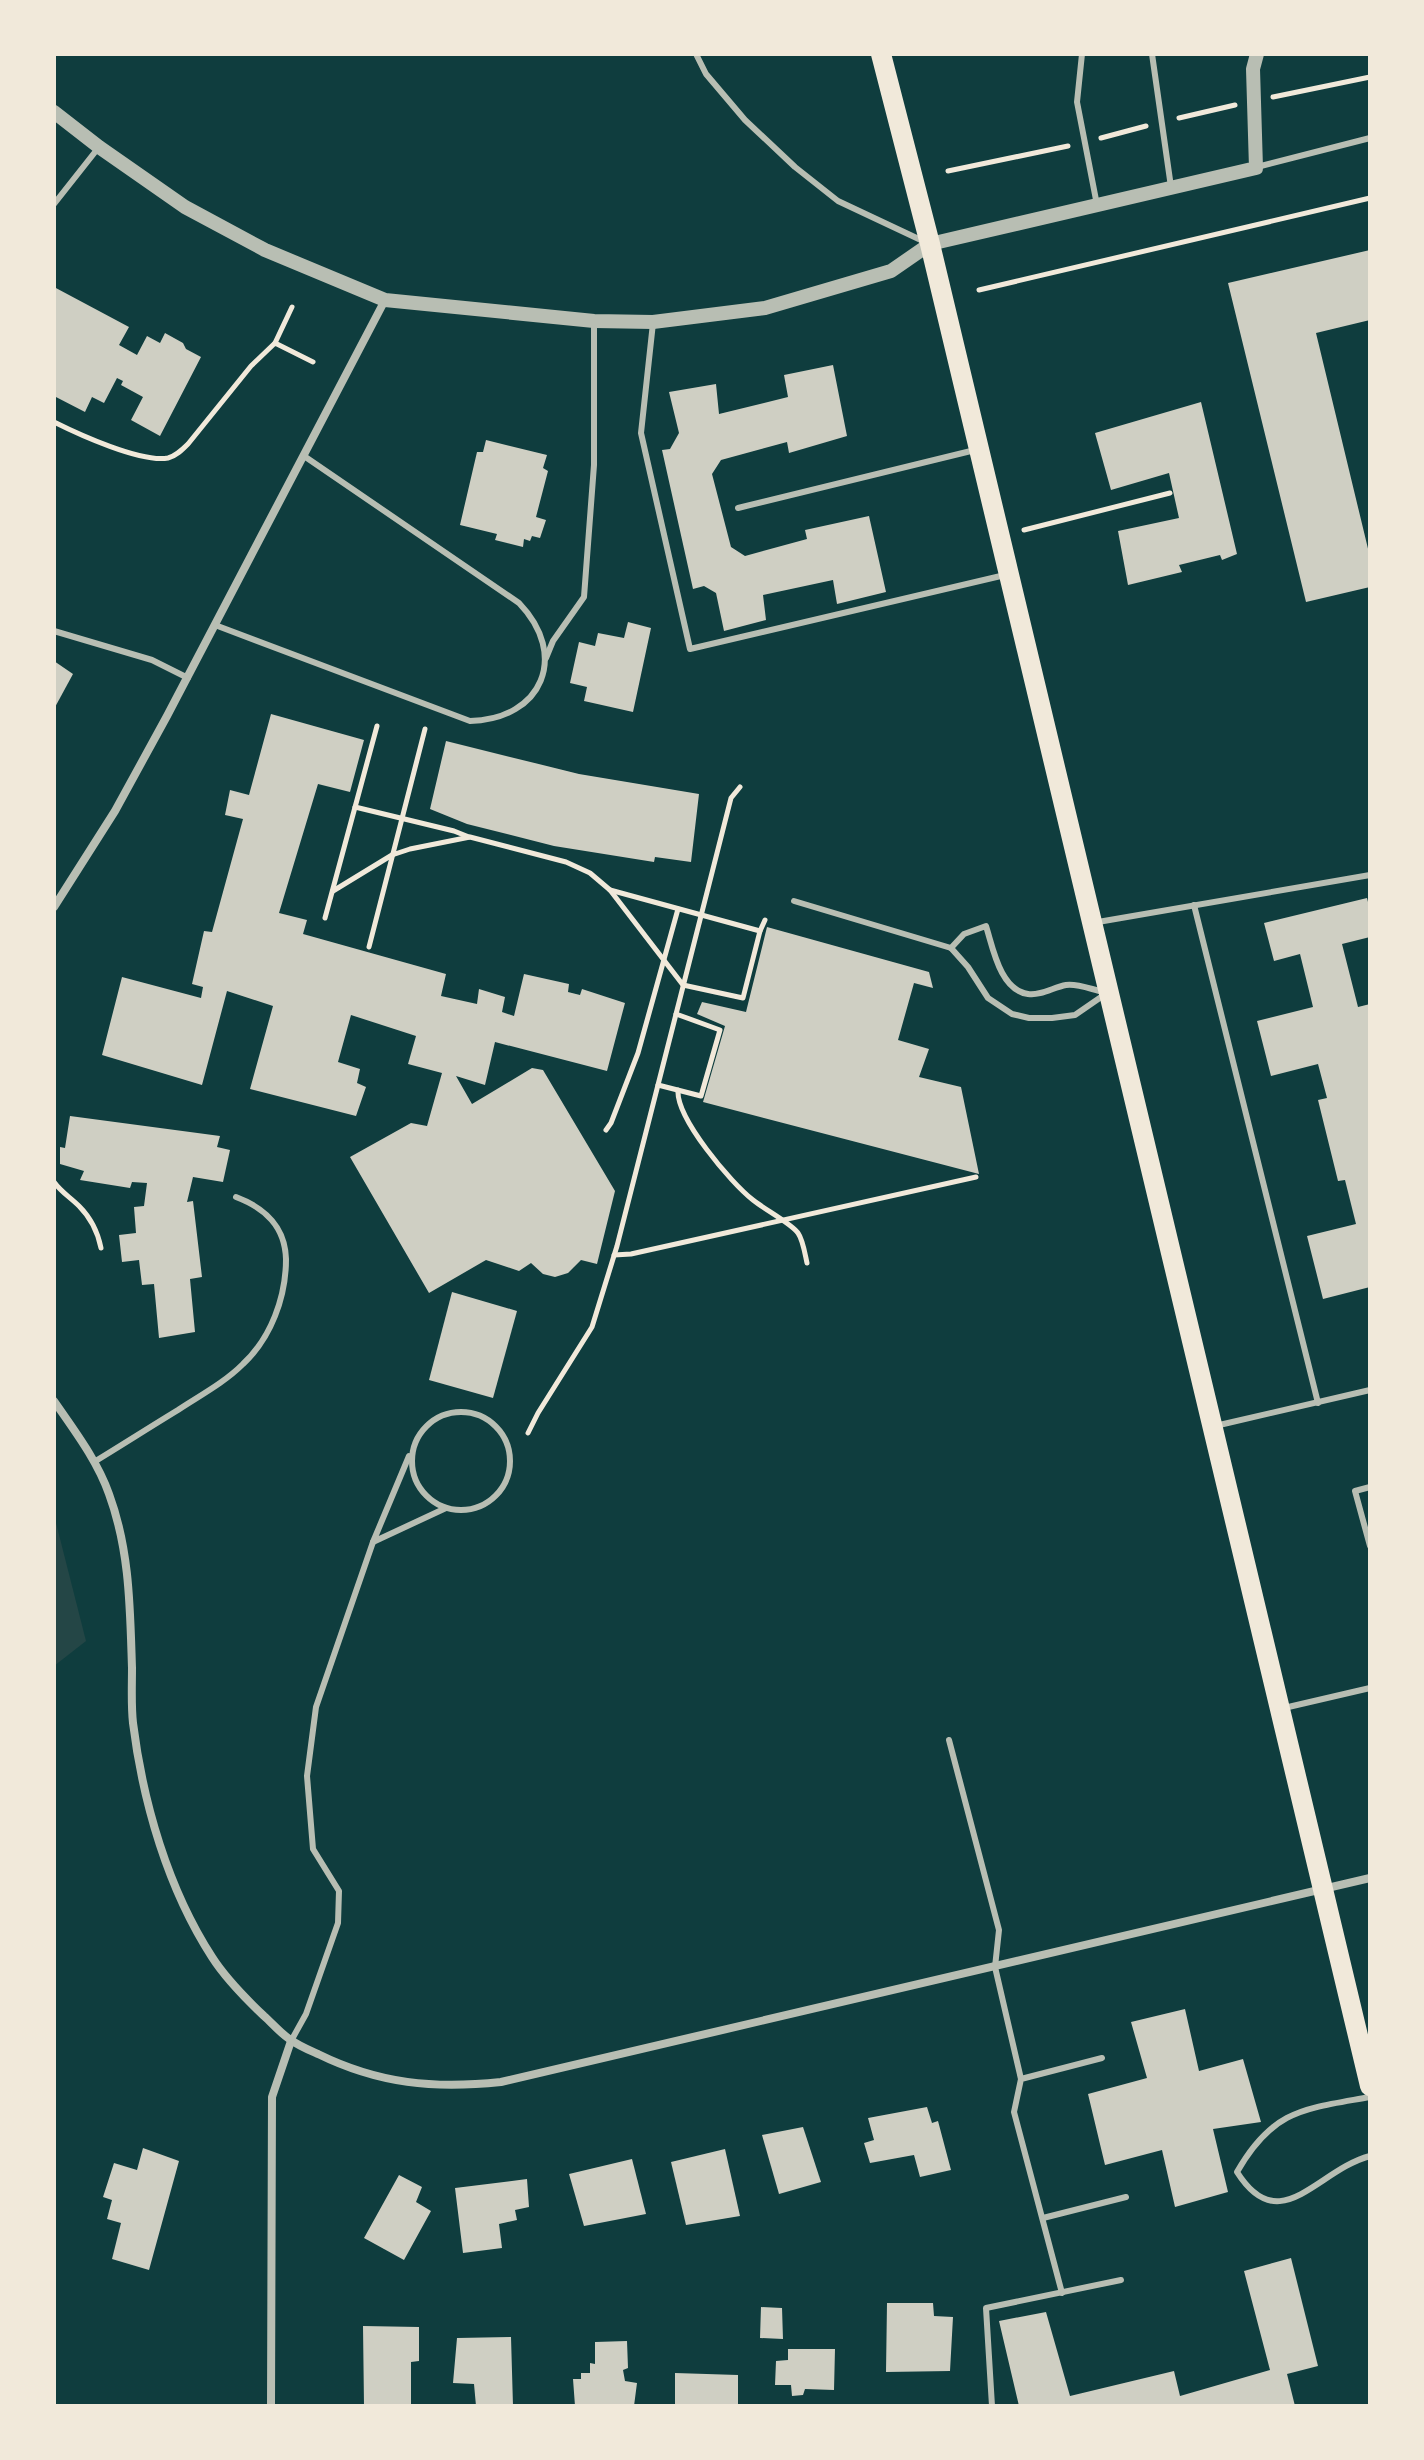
<svg xmlns="http://www.w3.org/2000/svg" width="1424" height="2460" viewBox="0 0 1424 2460" font-family="'Varela Round',sans-serif">
  <rect width="100%" height="100%" fill="#0f3d3e"/>
  <!-- green -->
  <polygon fill="#244646" points="54,1515 86,1641 54,1666"/>
  <!-- building -->
  <g fill="#cfcfc3">
    <polygon points="1370,250 1370,320 1316,333 1370,557 1370,587 1306,602 1228,283"/>
    <polygon points="54,287 129,327 119,345 137,355 147,336 160,343 165,333 183,343 186,349 201,357 160,436 131,420 143,397 121,385 123,381 117,378 104,403 92,397 85,412 54,396"/>
    <polygon points="833,365 847,436 789,453 787,442 721,460 712,474 731,547 745,556 807,539 805,530 869,516 886,592 837,604 833,580 763,595 766,620 724,631 716,593 704,586 693,589 662,450 670,449 679,433 669,392 716,384 719,414 788,397 784,375"/>
    <polygon points="1201,402 1237,554 1222,560 1220,555 1179,565 1182,572 1128,585 1118,531 1179,518 1169,473 1111,490 1095,433"/>
    <polygon points="486,440 547,455 543,468 548,471 536,517 546,520 540,538 532,536 530,541 524,539 523,547 495,540 497,534 460,525 477,452 483,452"/>
    <polygon points="628,622 651,628 633,712 584,701 587,687 570,683 579,642 595,646 598,633 624,638"/>
    <polygon points="54,661 73,674 54,709"/>
    <polygon points="271,714 364,740 350,792 318,784 279,913 307,920 303,934 446,974 441,996 477,1004 479,989 505,997 502,1012 514,1016 524,974 569,984 568,992 580,995 582,989 625,1003 607,1071 495,1042 485,1085 456,1076 472,1104 532,1068 543,1070 615,1191 597,1264 581,1260 568,1273 555,1277 543,1274 531,1263 519,1271 486,1260 429,1293 350,1157 411,1123 427,1126 442,1073 408,1064 416,1036 351,1015 338,1062 360,1069 357,1083 366,1087 356,1116 250,1089 273,1006 227,991 202,1085 102,1055 122,977 201,998 203,987 192,984 204,931 212,932 243,819 225,815 230,790 249,795"/>
    <polygon points="446,741 579,774 699,794 691,862 655,857 654,862 554,846 467,824 430,809"/>
    <polygon points="1367,898 1370,910 1370,937 1342,944 1358,1007 1370,1004 1370,1054 1368,1054 1370,1063 1370,1287 1323,1299 1307,1236 1356,1224 1345,1180 1338,1181 1318,1100 1327,1098 1318,1064 1271,1076 1257,1021 1313,1007 1300,954 1274,961 1264,923"/>
    <polygon points="767,927 929,972 933,988 914,983 898,1040 929,1049 919,1077 961,1087 979,1174 703,1102 725,1026 697,1014 702,1002 746,1012"/>
    <polygon points="70,1116 220,1136 217,1147 230,1150 223,1182 193,1177 187,1202 193,1201 202,1277 190,1279 195,1332 159,1338 154,1284 142,1285 139,1260 122,1262 119,1235 136,1233 134,1207 144,1206 147,1183 132,1182 130,1188 80,1180 84,1171 60,1164 60,1147 65,1148"/>
    <polygon points="452,1292 517,1311 493,1398 429,1380"/>
    <polygon points="1185,2009 1199,2071 1243,2059 1261,2122 1213,2129 1228,2192 1175,2207 1162,2150 1105,2165 1088,2094 1147,2078 1131,2022"/>
    <polygon points="927,2107 932,2123 938,2121 951,2170 920,2177 914,2155 870,2163 864,2143 874,2140 868,2118"/>
    <polygon points="803,2127 821,2182 779,2194 762,2135"/>
    <polygon points="143,2148 179,2161 149,2270 112,2259 121,2223 107,2219 112,2200 103,2197 114,2163 137,2170"/>
    <polygon points="725,2149 740,2216 686,2225 671,2162"/>
    <polygon points="632,2159 646,2214 584,2226 569,2174"/>
    <polygon points="399,2175 422,2187 416,2202 431,2211 404,2260 364,2238"/>
    <polygon points="527,2179 529,2207 515,2210 517,2220 499,2224 502,2248 463,2253 455,2188"/>
    <polygon points="1291,2258 1318,2366 1287,2374 1295,2406 1019,2406 999,2321 1046,2312 1070,2396 1174,2371 1180,2396 1270,2370 1244,2271"/>
    <polygon points="887,2303 933,2303 934,2316 953,2317 950,2371 886,2372"/>
    <polygon points="761,2307 782,2308 783,2339 760,2338"/>
    <polygon points="363,2326 419,2327 419,2361 411,2362 411,2406 364,2406"/>
    <polygon points="511,2337 513,2406 476,2406 474,2384 453,2383 457,2338"/>
    <polygon points="627,2341 628,2368 623,2370 625,2381 637,2383 634,2406 575,2406 573,2379 581,2379 581,2373 590,2373 590,2363 595,2364 595,2342"/>
    <polygon points="788,2349 835,2349 834,2390 805,2389 803,2395 792,2396 791,2385 775,2385 776,2361 788,2360"/>
    <polygon points="675,2373 738,2375 738,2406 675,2406"/>
  </g>
  <g fill="none" stroke-linecap="round" stroke-linejoin="round">
    <!-- path -->
    <g stroke="#f1e9da" stroke-width="5">
      <polyline points="1273,97 1370,77"/>
      <polyline points="1179,118 1235,105"/>
      <polyline points="1101,138 1146,126"/>
      <polyline points="948,171 1068,146"/>
      <polyline points="979,290 1370,198"/>
      <polyline points="275,343 292,307"/>
      <path d="M 54,422 C 78,434 141,463 168,458 C 176,456 182,450 188,444 L 251,366 L 275,343 L 313,362"/>
      <polyline points="1024,530 1170,493"/>
      <polyline points="355,807 454,831 469,837"/>
      <polyline points="610,890 760,931"/>
      <polyline points="333,891 392,855 410,849 470,837 566,862 590,873 610,890 683,985 743,998 760,931 765,920"/>
      <polyline points="325,918 377,726"/>
      <polyline points="369,947 425,729"/>
      <polyline points="658,1085 701,1096 720,1030 676,1014"/>
      <path d="M 678,1090 C 676,1118 731,1183 753,1200 C 764,1209 792,1224 798,1233 C 803,1240 805,1254 807,1263"/>
      <polyline points="606,1130 611,1123 638,1053 678,909"/>
      <path d="M 54,1182 C 61,1192 70,1197 79,1206 C 90,1217 98,1233 101,1248"/>
      <polyline points="614,1255 631,1254 976,1177"/>
      <polyline points="528,1433 538,1413 592,1327 617,1246 731,798 740,787"/>
    </g>
    <!-- service -->
    <g stroke="#b8beb3" stroke-width="6">
      <polyline points="696,54 706,74 745,120 795,167 838,201 923,241"/>
      <polyline points="1082,54 1077,102 1097,205"/>
      <polyline points="1152,54 1171,187"/>
      <polyline points="1257,167 1370,138"/>
      <polyline points="54,204 99,147"/>
      <polyline points="653,323 641,433 690,649 1005,575"/>
      <polyline points="738,508 975,450"/>
      <path d="M 215,625 L 470,721 C 543,719 569,655 519,603 L 304,456"/>
      <polyline points="54,631 152,660 188,678"/>
      <polyline points="546,658 553,641 584,597 594,465 594,321"/>
      <polyline points="794,901 951,948 968,967 988,998 1012,1014 1029,1018 1052,1018 1075,1015 1104,995"/>
      <polyline points="1194,905 1318,1403"/>
      <polyline points="1098,922 1370,875"/>
      <path d="M 951,948 L 964,934 L 986,926 C 993,948 1000,990 1028,994 C 1041,996 1054,987 1066,985 C 1077,983 1093,990 1104,992"/>
      <circle cx="461" cy="1461" r="49"/>
      <polyline points="1215,1426 1370,1390"/>
      <polyline points="409,1456 373,1542 446,1508"/>
      <path d="M 94,1462 C 122,1445 150,1427 178,1410 C 199,1396 224,1383 243,1364 C 271,1338 286,1297 286,1259 C 285,1226 265,1208 236,1197"/>
      <polyline points="1370,1487 1355,1491 1370,1546"/>
      <polyline points="1284,1708 1370,1688"/>
      <polyline points="949,1740 999,1930 995,1967 1021,2079"/>
      <polyline points="291,2041 306,2014 338,1923 339,1891 313,1849 307,1776 316,1707 373,1542"/>
      <path d="M 1370,2097 C 1304,2109 1273,2109 1237,2172 C 1280,2240 1317,2170 1370,2156"/>
      <polyline points="1043,2218 1126,2197"/>
      <polyline points="1062,2293 1014,2112 1021,2079 1102,2058"/>
      <polyline points="992,2406 986,2308 1121,2280"/>
    </g>
    <!-- minor -->
    <g stroke="#b8beb3" stroke-width="8">
      <polyline points="54,907 115,811 167,716 385,300"/>
      <path d="M 54,1401 C 74,1430 97,1460 109,1494 C 130,1551 130,1609 132,1668 C 132,1686 131,1705 133,1723 C 143,1803 168,1889 212,1957 C 226,1979 245,1998 264,2016 C 273,2024 281,2034 291,2040 C 299,2046 309,2050 318,2054 C 379,2084 434,2089 501,2082 L 1370,1878"/>
      <polyline points="271,2406 272,2097 291,2041"/>
    </g>
    <!-- tertiary -->
    <polyline stroke="#b8beb3" stroke-width="14" points="54,112 99,147 185,207 265,250 385,300 594,321 653,322 765,308 891,271 930,244 1256,168 1253,69 1257,54"/>
    <!-- primary -->
    <polyline stroke="#f1e9da" stroke-width="20" points="881,54 930,244 1370,2086"/>
  </g>
  <!-- border -->
  <rect width="1424" height="2460" fill="none" stroke="#f1e9da" stroke-width="112"/>
</svg>
